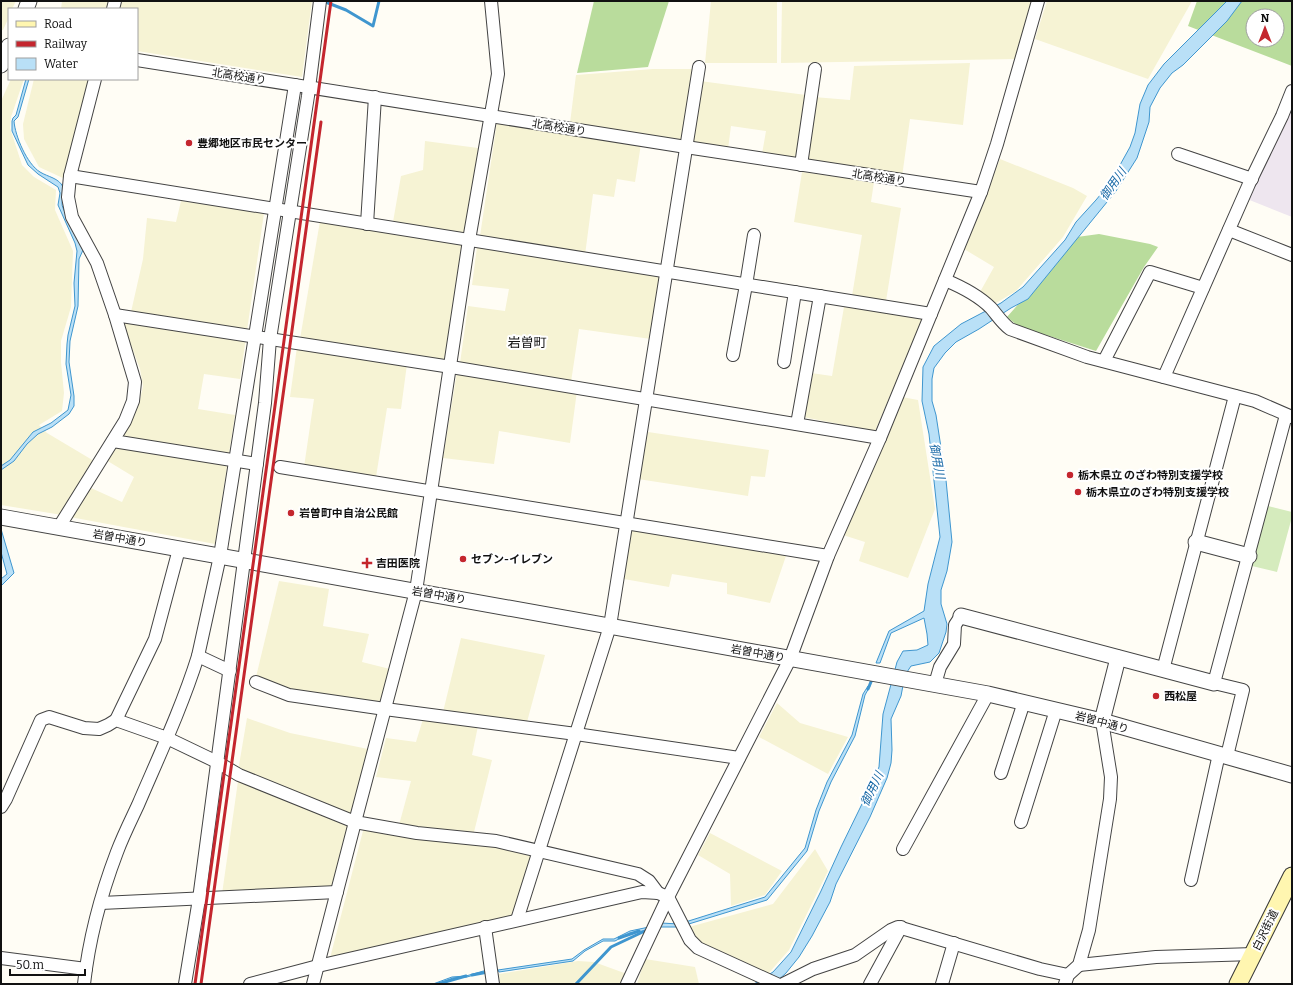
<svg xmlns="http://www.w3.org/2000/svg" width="1293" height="985" viewBox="0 0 1293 985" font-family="Bitter,'Noto Sans JP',serif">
  <rect width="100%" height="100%" fill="#fffdf5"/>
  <!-- industrial -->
  <polygon fill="#eee6ef" points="1292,108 1292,217 1247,199"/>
  <!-- farmland -->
  <g fill="#f6f3d4">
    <polygon points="1,1 16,1 12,9 9,9 9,17 3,30 1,30"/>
    <polygon points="62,1 112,1 110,9 61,9"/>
    <polygon points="122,1 312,1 302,77 137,51 137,9 120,9"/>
    <polygon points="711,1 777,1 777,63 705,63"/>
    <polygon points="782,1 1033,1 1016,59 781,63"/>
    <polygon points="1047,1 1192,1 1148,79 1035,39"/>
    <polygon points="970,63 963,125 910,119 902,177 805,162 814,97 850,100 854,66"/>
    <polygon points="653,69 692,69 682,142 570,123 576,75"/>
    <polygon points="11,79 24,79 11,117 10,128 22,165 34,177 56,190 55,210 73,251 71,307 61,341 61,362 64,393 62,411 39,425 47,433 94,461 62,515 1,505 1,101"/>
    <polygon points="34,79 91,79 65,179 39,167 24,139 23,124"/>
    <polygon points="700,81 806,95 797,159 762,154 766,131 731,126 728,149 691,143"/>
    <polygon points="497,122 641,144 635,182 617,179 614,197 593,194 585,255 480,236"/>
    <polygon points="425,141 478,148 466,235 393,222 401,176 423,170"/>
    <polygon points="1000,159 1073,188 1087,196 1063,237 1016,291 996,303 980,292 994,267 964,249"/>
    <polygon points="802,172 874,182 871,202 901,208 886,301 852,296 862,235 794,222"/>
    <polygon points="181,201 264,213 240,379 204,374 198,409 235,415 215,544 70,517 91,488 122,502 134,477 106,460 139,404 143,386 140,369 121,319 131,312 143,259 147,218 176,222"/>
    <polygon points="320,221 463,243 444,362 300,339"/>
    <polygon points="477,247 660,276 651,339 579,329 571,382 460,363 468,306 505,311 509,289 472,285"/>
    <polygon points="844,307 923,318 875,431 803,417 811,373 832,376"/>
    <polygon points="297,347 407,364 401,409 387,408 376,477 304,467 314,399 290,397"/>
    <polygon points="457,372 577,391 570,443 499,431 494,464 443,458"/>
    <polygon points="902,397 918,400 935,509 908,578 859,561 865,542 843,535"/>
    <polygon points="648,432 769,450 765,477 751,476 748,496 638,479"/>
    <polygon points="631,529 787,553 770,603 727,594 727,583 672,574 669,587 624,579"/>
    <polygon points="279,581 329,589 323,626 369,634 362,662 390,669 381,705 293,693 256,677"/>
    <polygon points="461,638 545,655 527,722 443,712"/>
    <polygon points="777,703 800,723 848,737 828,774 759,737"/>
    <polygon points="247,718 290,733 368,749 352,817 238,771"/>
    <polygon points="423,719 478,726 472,755 492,760 474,832 399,825 411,781 376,777 386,738 416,742"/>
    <polygon points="238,781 351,825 335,892 222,894"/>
    <polygon points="364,827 492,844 532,854 514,916 330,958"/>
    <polygon points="710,833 782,871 765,895 731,906 730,874 698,855"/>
    <polygon points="815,849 828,871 789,950 768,974 700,945 689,927 773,904"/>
    <polygon points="645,959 695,967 699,984 637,984"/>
    <polygon points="578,961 594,962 627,974 623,984 500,984 499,974"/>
  </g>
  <!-- green -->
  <polygon fill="#d5ebbd" points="1268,506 1292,512 1292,517 1277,572 1252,566"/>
  <!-- forest -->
  <g fill="#b9dc9c" fill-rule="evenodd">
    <polygon points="594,1 669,1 648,67 577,73"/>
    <path d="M 1197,1 L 1292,1 L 1292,66 L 1188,26 ZM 1253,16 L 1277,16 L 1277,40 L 1253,40 Z"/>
    <polygon points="1099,234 1150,244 1158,247 1144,267 1096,351 1018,326 1007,317 1077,237"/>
  </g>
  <!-- water -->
  <g fill="#b9e0f7" stroke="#3f96cf">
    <polygon points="1227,1 1242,1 1227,21 1183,65 1172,73 1160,88 1150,107 1149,122 1137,158 1116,191 1028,299 1011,308 979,329 956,342 945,353 934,368 932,379 932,401 936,415 946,480 952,542 947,571 941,590 941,604 947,624 946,632 939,653 930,662 911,666 905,675 901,696 891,719 892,750 891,763 887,778 870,817 836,884 830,902 812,936 799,957 786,973 774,984 754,984 773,972 791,952 821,891 841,847 861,806 879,767 883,714 897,662 903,651 917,650 928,645 927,634 924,618 891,633 880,663 876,663 889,631 924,611 928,584 940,537 929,434 922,401 923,367 934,346 961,324 1001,303 1023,287 1065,240 1076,222 1096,200 1110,183 1130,147 1135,133 1140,104 1148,85 1164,64"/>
    <path d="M 26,79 L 29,79 L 18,117 L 14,121 C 15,136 27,164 40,172 C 48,177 59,178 63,187 C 65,193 60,202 63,208 C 69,223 78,235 83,250 L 79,259 L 78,306 L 70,341 L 69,362 L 74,396 L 74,406 L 69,414 L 52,427 L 38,434 L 27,444 L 14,461 L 1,470 L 1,466 L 10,460 L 33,432 L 51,423 L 68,410 L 71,395 L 66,364 L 67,344 L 68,335 L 75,306 L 74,283 L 77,251 L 75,243 L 58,205 L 60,193 L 58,187 L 38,174 L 28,165 L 12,131 L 12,121 L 13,118 L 16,115 Z"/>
    <polygon points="1,529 14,573 1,586 1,579 7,574 1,552"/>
    <polygon points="868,686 870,686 865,695 855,736 831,782 819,811 807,851 767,900 679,927 660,927 661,923 679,924 765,897 805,848 816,810 827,782 852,735 863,694"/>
    <polygon points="649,927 649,930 630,933 615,941 603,941 585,951 573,961 499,972 498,970 572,959 584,950 603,939 614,939 630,931"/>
    <polygon points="487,970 488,971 467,977 453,978 437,984 433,984 452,977 466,976"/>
  </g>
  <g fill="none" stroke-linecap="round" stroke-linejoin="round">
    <!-- stream -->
    <g stroke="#3f96cf" stroke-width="3">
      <polyline points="323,1 346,10 373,26 379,1"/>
      <polyline points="868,689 873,677"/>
      <polyline points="619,938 639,931"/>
      <polyline points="472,975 488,972"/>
      <polyline points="438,984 466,976"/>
      <polyline points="576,984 611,947 647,930"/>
    </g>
    <defs>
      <g id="minor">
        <polyline points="113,9 115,1"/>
        <polyline points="137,60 686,147 981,192"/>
        <polyline points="1178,154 1252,179"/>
        <polyline points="801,165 815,69"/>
        <polyline points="70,176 931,314"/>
        <polyline points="367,224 375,97"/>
        <polyline points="1229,230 1292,255"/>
        <path d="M 945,280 C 962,287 978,295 991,308 C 997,315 1002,323 1010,329 L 1087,357 L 1255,401 L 1292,417"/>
        <polyline points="115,315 451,367 880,438"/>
        <polyline points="733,355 746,285 754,235"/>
        <polyline points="1104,361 1150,272 1203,288"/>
        <polyline points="784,362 795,292"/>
        <polyline points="1164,377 1249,184 1282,116 1292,91"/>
        <polyline points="797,424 820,296"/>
        <polyline points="113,441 257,464"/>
        <polyline points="280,467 828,556"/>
        <polyline points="59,527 125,421 133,401 135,382 115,315 97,263 72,217 68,197 70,176 95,79"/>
        <polyline points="198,656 230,671"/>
        <polyline points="1163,670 1235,396"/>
        <polyline points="256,682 289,695 385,709 576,734 739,758"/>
        <polyline points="935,684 940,667 954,644 955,625 961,616"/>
        <polyline points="116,720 155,639 179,549"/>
        <polyline points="1227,756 1243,690 1214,683 1286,415"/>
        <polyline points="1001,773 1024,702"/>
        <polyline points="1,807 6,799 41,720 49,717 84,728 99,729 108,725 116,720 167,738 217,762 239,775 355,822 417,833 496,841 638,874 649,881 658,893"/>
        <polyline points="1021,822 1056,710"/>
        <polyline points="903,849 988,694"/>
        <polyline points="1191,880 1219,754"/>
        <polyline points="101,903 337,892"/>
        <polyline points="517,920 610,626 699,67"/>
        <polyline points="485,927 493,984"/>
        <polyline points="1,958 86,969"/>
        <polyline points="1079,965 1156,957 1254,954"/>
        <path d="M 84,984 C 89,939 101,894 117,852 C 123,836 131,820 138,805 C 159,756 182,707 198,656 L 220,556 L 295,85"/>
        <polyline points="185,984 199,899 265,403 270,339 308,96 320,1"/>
        <polyline points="250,984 318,966 642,892 658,893 668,897 690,940 698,948 777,984"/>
        <polyline points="313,984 355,822 416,591 469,240 498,74 491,1"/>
        <polyline points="627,984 668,897 790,659 828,556 880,438 981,192 997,144 1038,1"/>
        <polyline points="783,984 813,969 855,955 891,930 898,927 1040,969 1068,975"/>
        <polyline points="870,984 901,927"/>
        <polyline points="942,984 954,943"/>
        <polyline points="1065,984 1068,975 1079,965 1089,930 1110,799 1111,777 1102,721"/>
      </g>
      <g id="tertiary">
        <polyline points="26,9 29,1"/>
        <polyline points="1,65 9,46"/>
        <polyline points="1,517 988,694 1102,721 1292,775"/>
        <polyline points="1196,542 1249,556"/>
        <polyline points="961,616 1214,683"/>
        <polyline points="1102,721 1118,658"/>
      </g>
      <polyline id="secondary" points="1238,984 1292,876"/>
    </defs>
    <!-- minor casing -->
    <use href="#minor" stroke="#444" stroke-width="14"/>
    <!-- tertiary casing -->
    <use href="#tertiary" stroke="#444" stroke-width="17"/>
    <!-- secondary casing -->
    <use href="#secondary" stroke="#333" stroke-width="19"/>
    <!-- minor -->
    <use href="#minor" stroke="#fff" stroke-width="12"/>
    <!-- tertiary -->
    <use href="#tertiary" stroke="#fff" stroke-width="15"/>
    <!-- secondary -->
    <use href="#secondary" stroke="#fff6b0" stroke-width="17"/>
    <!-- rail -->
    <g stroke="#c4262e" stroke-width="3">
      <polyline points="195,984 331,1"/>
      <polyline points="201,984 321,122"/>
    </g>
  </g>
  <!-- markers -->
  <g fill="#c4262e" stroke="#fff" stroke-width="1.5">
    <circle cx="189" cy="143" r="4"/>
    <circle cx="1070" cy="475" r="4"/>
    <circle cx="1078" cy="492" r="4"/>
    <circle cx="291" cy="513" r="4"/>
    <circle cx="463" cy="559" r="4"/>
    <path d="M365 557h4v4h4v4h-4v4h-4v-4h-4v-4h4z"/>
    <circle cx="1156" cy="696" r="4"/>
  </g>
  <g text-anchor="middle" stroke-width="4" stroke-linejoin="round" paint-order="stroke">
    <!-- street labels -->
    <g font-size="11" fill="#111" stroke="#fff">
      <text transform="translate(239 76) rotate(9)" y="4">北高校通り</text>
      <text transform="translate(559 127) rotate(9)" y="4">北高校通り</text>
      <text transform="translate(879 177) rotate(9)" y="4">北高校通り</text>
      <text transform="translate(120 538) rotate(10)" y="4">岩曽中通り</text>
      <text transform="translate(439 595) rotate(10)" y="4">岩曽中通り</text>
      <text transform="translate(758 653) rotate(10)" y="4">岩曽中通り</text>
      <text transform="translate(1102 722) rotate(15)" y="4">岩曽中通り</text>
      <text transform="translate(1265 930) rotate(-64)" y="4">白沢街道</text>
    </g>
    <!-- poi labels -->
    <g font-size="11" font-weight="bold" fill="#111" stroke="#fff" text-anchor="start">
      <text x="197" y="147">豊郷地区市民センター</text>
      <text x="1078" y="479">栃木県立 のざわ特別支援学校</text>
      <text x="1086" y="496">栃木県立のざわ特別支援学校</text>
      <text x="299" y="517">岩曽町中自治公民館</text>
      <text x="471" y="563">セブン-イレブン</text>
      <text x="376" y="567">吉田医院</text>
      <text x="1164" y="700">西松屋</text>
    </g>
    <!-- water labels -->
    <g font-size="12" font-style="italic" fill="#1768a6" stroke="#fff">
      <text transform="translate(1113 184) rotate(-55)" y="4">御用川</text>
      <text transform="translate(937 461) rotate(79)" y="4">御用川</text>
      <text transform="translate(872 789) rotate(-64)" y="4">御用川</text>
    </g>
    <!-- quarter labels -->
    <g font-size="13" fill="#111" stroke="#fff">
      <text x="527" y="347">岩曽町</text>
    </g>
  </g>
  <!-- border -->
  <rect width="1293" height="985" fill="none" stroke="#111111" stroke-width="4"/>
  <!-- legend -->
  <rect x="8" y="8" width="130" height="72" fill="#ffffff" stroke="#a0a0a0"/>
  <rect x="16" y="21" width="20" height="6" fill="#fff6b0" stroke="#a0a0a0"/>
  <text x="44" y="28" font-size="12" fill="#111111">Road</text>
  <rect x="16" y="41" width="20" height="6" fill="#c4262e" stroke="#a0a0a0"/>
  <text x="44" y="48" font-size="12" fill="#111111">Railway</text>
  <rect x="16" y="58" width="20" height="12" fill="#b9e0f7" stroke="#a0a0a0"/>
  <text x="44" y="68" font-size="12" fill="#111111">Water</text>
  <!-- north arrow -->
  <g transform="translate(1265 28)"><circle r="19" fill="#ffffff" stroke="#a0a0a0"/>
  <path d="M0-3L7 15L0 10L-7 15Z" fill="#c4262e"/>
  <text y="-6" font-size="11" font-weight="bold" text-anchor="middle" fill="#111111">N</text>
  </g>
  <!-- scale -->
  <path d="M10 969v6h75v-6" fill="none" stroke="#111111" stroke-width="2"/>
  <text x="16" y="969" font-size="12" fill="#111111" stroke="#ffffff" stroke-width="3" paint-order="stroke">50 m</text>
</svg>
